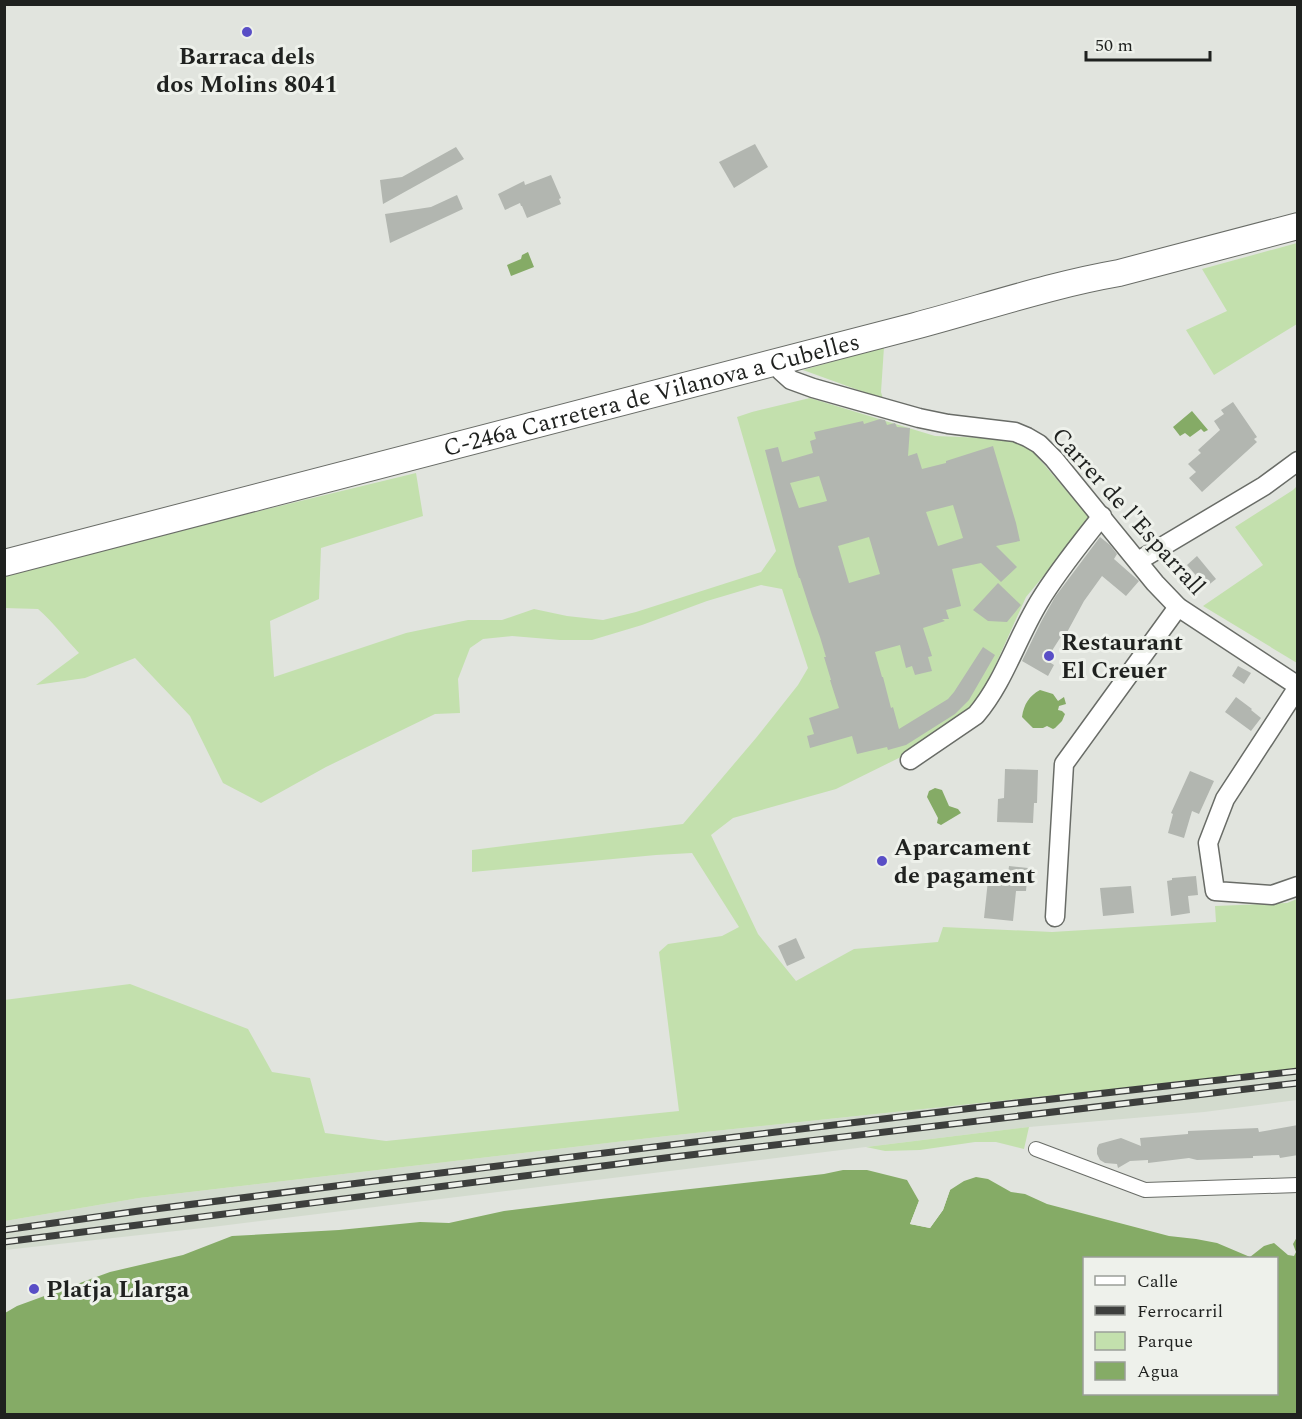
<svg xmlns="http://www.w3.org/2000/svg" width="1302" height="1419" viewBox="0 0 1302 1419" font-family="Spectral,serif">
  <rect width="100%" height="100%" fill="#e1e4de"/>
  <!-- built -->
  <polygon fill="#d3dbce" points="1297,1068 1297,1100 1204,1112 1029,1127 212,1227 5,1250 5,1221 139,1198 667,1136 1094,1091"/>
  <!-- green -->
  <g fill="#c3e0ad">
    <polygon points="1297,243 1297,324 1214,375 1186,330 1227,311 1202,269"/>
    <polygon points="884,347 881,392 883,399 803,370"/>
    <path d="M 810,398 L 935,436 L 1014,439 L 1028,446 L 1091,519 L 1026,597 L 995,666 L 974,709 L 911,752 L 836,789 L 733,818 L 711,835 L 758,934 L 796,981 L 854,949 L 938,942 L 943,927 L 1052,932 L 1216,922 L 1215,906 L 1287,903 L 1297,899 L 1297,1068 L 1094,1091 L 667,1136 L 139,1198 L 5,1221 L 4,1000 L 130,984 L 248,1029 L 272,1072 L 310,1078 L 325,1133 L 386,1141 L 679,1111 L 659,952 L 668,944 L 722,936 L 739,927 L 692,853 L 656,855 L 472,872 L 472,850 L 683,824 L 756,738 L 798,685 L 808,668 L 782,589 L 761,585 L 707,601 L 642,625 L 592,640 L 560,640 L 512,636 L 483,639 L 470,648 L 458,679 L 460,713 L 435,714 L 326,767 L 261,803 L 223,783 L 190,716 L 135,658 L 85,678 L 36,685 L 79,653 C 65,638 53,622 38,609 L 5,608 L 5,575 L 123,544 L 416,473 L 423,516 L 321,548 L 319,599 L 270,621 L 274,677 L 406,633 L 468,620 L 502,620 L 534,609 L 567,616 L 603,620 L 636,612 L 761,572 L 776,551 L 737,417 L 752,412 Z"/>
    <polygon points="1297,486 1297,663 1203,606 1263,565 1235,527 1293,490"/>
    <polygon points="1029,1127 1024,1149 996,1142 975,1142 920,1150 885,1151 866,1147"/>
  </g>
  <!-- water -->
  <g fill="#85ab66" fill-rule="evenodd">
    <polygon points="528,252 534,267 511,276 507,265 521,259 522,255"/>
    <polygon points="1192,411 1208,430 1204,432 1201,429 1190,437 1185,433 1180,436 1173,427"/>
    <path d="M 1040,690 L 1053,694 L 1058,701 L 1064,697 L 1066,704 L 1059,706 L 1058,710 L 1062,711 L 1065,714 L 1062,721 L 1055,728 L 1053,729 L 1047,726 L 1043,728 L 1033,728 L 1022,717 C 1024,704 1029,696 1040,690 Z"/>
    <polygon points="935,788 942,790 949,806 958,809 961,813 941,825 937,823 938,818 927,797 929,791"/>
    <path d="M 843,1170 L 867,1170 L 907,1180 L 919,1201 L 910,1224 L 930,1228 L 943,1210 L 950,1190 L 964,1181 L 976,1177 L 988,1179 L 1011,1192 L 1025,1194 L 1047,1204 L 1169,1236 L 1196,1239 L 1217,1243 L 1250,1257 L 1264,1246 L 1274,1243 L 1288,1255 L 1294,1256 L 1296,1252 L 1293,1244 L 1297,1237 L 1297,1414 L 5,1414 L 5,1313 L 17,1306 L 110,1272 L 183,1255 L 232,1236 L 339,1230 L 420,1222 L 449,1223 L 504,1211 L 601,1199 L 824,1174 ZM 1084,1258 L 1276,1258 L 1276,1394 L 1084,1394 Z"/>
  </g>
  <!-- pier -->
  <polygon fill="#e1e4de" points="948,1188 950,1190 943,1210 930,1228 910,1224 920,1198 922,1202 914,1222 929,1224 940,1208"/>
  <!-- building -->
  <g fill="#b2b6b0" fill-rule="evenodd">
    <polygon points="755,144 768,167 734,188 719,162"/>
    <polygon points="456,147 464,159 383,204 380,180 402,177"/>
    <polygon points="551,175 561,198 559,199 561,204 527,218 522,206 521,206 520,203 505,210 498,194 524,181 525,185"/>
    <polygon points="457,195 463,209 390,243 385,214 431,207"/>
    <polygon points="1233,402 1257,437 1254,439 1257,442 1202,492 1189,478 1196,472 1188,464 1201,453 1198,450 1220,430 1214,421 1224,414 1221,410"/>
    <path d="M 880,419 L 885,420 L 887,425 L 895,423 L 897,427 L 910,428 L 908,456 L 917,453 L 922,469 L 946,463 L 946,461 L 993,446 L 1016,523 L 1020,541 L 996,546 L 1017,567 L 1001,582 L 981,563 L 952,569 L 961,606 L 946,610 L 949,619 L 942,619 L 945,621 L 923,628 L 932,656 L 928,657 L 932,671 L 915,675 L 912,666 L 906,668 L 900,645 L 875,652 L 882,677 L 883,677 L 891,708 L 893,707 L 899,729 L 948,699 L 954,692 L 983,647 L 995,655 L 969,700 L 955,714 L 906,745 L 888,750 L 887,747 L 857,754 L 852,736 L 810,748 L 807,736 L 814,734 L 809,718 L 839,708 L 830,680 L 831,680 L 824,657 L 826,657 L 820,637 L 812,615 L 800,578 L 799,578 L 795,565 L 765,450 L 778,447 L 782,462 L 813,453 L 810,441 L 816,439 L 814,432 L 863,421 L 864,424 ZM 819,476 L 827,501 L 799,508 L 790,483 ZM 953,505 L 963,538 L 938,546 L 926,512 ZM 869,537 L 880,574 L 849,583 L 838,546 Z"/>
    <polygon points="1100,537 1110,545 1117,554 1114,559 1139,581 1126,596 1102,576 1084,601 1065,636 1062,635 1046,660 1054,665 1048,676 1022,661 1041,622 1055,597"/>
    <polygon points="1197,556 1216,579 1206,587 1187,565"/>
    <polygon points="998,583 1021,605 1007,622 988,621 973,610"/>
    <polygon points="1238,666 1251,673 1244,684 1232,676"/>
    <polygon points="1236,697 1252,709 1251,710 1261,718 1251,731 1225,712"/>
    <polygon points="1005,769 1038,770 1037,803 1034,803 1033,823 997,822 998,799 1004,798"/>
    <polygon points="1190,771 1214,781 1199,814 1192,811 1184,838 1168,833 1173,814 1171,813"/>
    <polygon points="1009,866 1028,868 1026,891 1016,891 1013,921 984,918 988,880 1007,882"/>
    <polygon points="1196,876 1198,895 1188,896 1190,913 1171,916 1167,881 1172,880 1172,878"/>
    <polygon points="1131,886 1134,913 1103,916 1100,888"/>
    <polygon points="796,938 805,958 787,966 778,946"/>
    <polygon points="1298,1125 1298,1155 1280,1158 1279,1155 1253,1156 1253,1158 1197,1160 1189,1158 1148,1163 1148,1160 1130,1161 1118,1168 1117,1164 1105,1163 1100,1160 1097,1154 1097,1148 1099,1144 1121,1138 1141,1146 1140,1138 1188,1134 1188,1131 1258,1128 1259,1132"/>
  </g>
  <g fill="none" stroke-linecap="round" stroke-linejoin="round">
    <defs>
      <polyline id="pedestrian" points="1036,1149 1145,1190 1298,1185"/>
      <g id="minor">
        <polyline points="776,362 781,371 791,380 813,388 919,418 948,424 1015,432 1027,437 1039,444 1054,459 1155,583 1178,607 1298,686"/>
        <polyline points="1138,561 1264,486 1298,461"/>
        <polyline points="1298,687 1225,799 1208,843 1215,891 1272,895 1298,886"/>
        <path d="M 910,760 L 976,715 C 1004,682 1016,640 1039,602 C 1057,572 1080,544 1102,516"/>
        <polyline points="1055,917 1064,764 1178,607"/>
      </g>
      <g id="secondary">
        <path id="s1" d="M 4,563 L 915,326 C 983,308 1050,285 1119,273 L 1298,226"/>
      </g>
    </defs>
    <!-- pedestrian casing -->
    <use href="#pedestrian" stroke="#696c67" stroke-width="16"/>
    <!-- minor casing -->
    <use href="#minor" stroke="#696c67" stroke-width="21"/>
    <!-- secondary casing -->
    <use href="#secondary" stroke="#696c67" stroke-width="28"/>
    <!-- pedestrian -->
    <use href="#pedestrian" stroke="#fff" stroke-width="14"/>
    <!-- minor -->
    <use href="#minor" stroke="#fff" stroke-width="18"/>
    <!-- secondary -->
    <use href="#secondary" stroke="#fff" stroke-width="26"/>
    <defs>
      <g id="rail">
        <polyline points="4,1230 139,1211 375,1181 973,1108 1298,1071"/>
        <polyline points="4,1242 673,1157 1298,1083"/>
      </g>
    </defs>
    <!-- rail casing -->
    <use href="#rail" stroke="#3d3f3d" stroke-width="7"/>
    <!-- rail -->
    <use href="#rail" stroke="#eef1eb" stroke-width="4.5" stroke-dasharray="14" stroke-linecap="butt"/>
  </g>
  <!-- markers -->
  <g fill="#594ec6" stroke="#eef1eb" stroke-width="2">
    <circle cx="247" cy="32" r="6"/>
    <circle cx="1049" cy="656" r="6"/>
    <circle cx="882" cy="861" r="6"/>
    <circle cx="34" cy="1289" r="6"/>
  </g>
  <g text-anchor="middle" stroke-width="6" stroke-linejoin="round" paint-order="stroke">
    <!-- poi labels -->
    <g font-size="24" font-weight="bold" fill="#1f211f" stroke="#eef1eb" text-anchor="start">
      <text x="247" y="64" text-anchor="middle">Barraca dels<tspan x="247" dy="28">dos Molins 8041</tspan></text>
      <text x="1061" y="650">Restaurant<tspan x="1061" dy="28">El Creuer</tspan></text>
      <text x="894" y="855">Aparcament<tspan x="894" dy="28">de pagament</tspan></text>
      <text x="46" y="1297">Platja Llarga</text>
    </g>
    <!-- street labels -->
    <g font-size="24" fill="#1f211f" stroke="#eef1eb">
      <text dy="8" stroke="none"><textPath href="#s1" startOffset="669">C-246a Carretera de Vilanova a Cubelles</textPath></text>
      <text transform="translate(1129 511) rotate(48)" y="8">Carrer de l'Esparrall</text>
    </g>
  </g>
  <!-- border -->
  <rect width="1302" height="1419" fill="none" stroke="#1f211f" stroke-width="12"/>
  <!-- legend -->
  <rect x="1083" y="1257" width="195" height="138" fill="#eef1eb" stroke="#9b9e99" stroke-width="1.5"/>
  <rect x="1095" y="1276" width="30" height="9" fill="#ffffff" stroke="#9b9e99" stroke-width="1.5"/>
  <text x="1137" y="1287" font-size="18" fill="#1f211f">Calle</text>
  <rect x="1095" y="1306" width="30" height="9" fill="#3d3f3d" stroke="#9b9e99" stroke-width="1.5"/>
  <text x="1137" y="1317" font-size="18" fill="#1f211f">Ferrocarril</text>
  <rect x="1095" y="1332" width="30" height="18" fill="#c3e0ad" stroke="#9b9e99" stroke-width="1.5"/>
  <text x="1137" y="1347" font-size="18" fill="#1f211f">Parque</text>
  <rect x="1095" y="1362" width="30" height="18" fill="#85ab66" stroke="#9b9e99" stroke-width="1.5"/>
  <text x="1137" y="1377" font-size="18" fill="#1f211f">Agua</text>
  <!-- scale -->
  <path d="M1086 51v9h124v-9" fill="none" stroke="#1f211f" stroke-width="3"/>
  <text x="1095" y="51" font-size="18" fill="#1f211f" stroke="#eef1eb" stroke-width="4.5" paint-order="stroke">50 m</text>
</svg>
